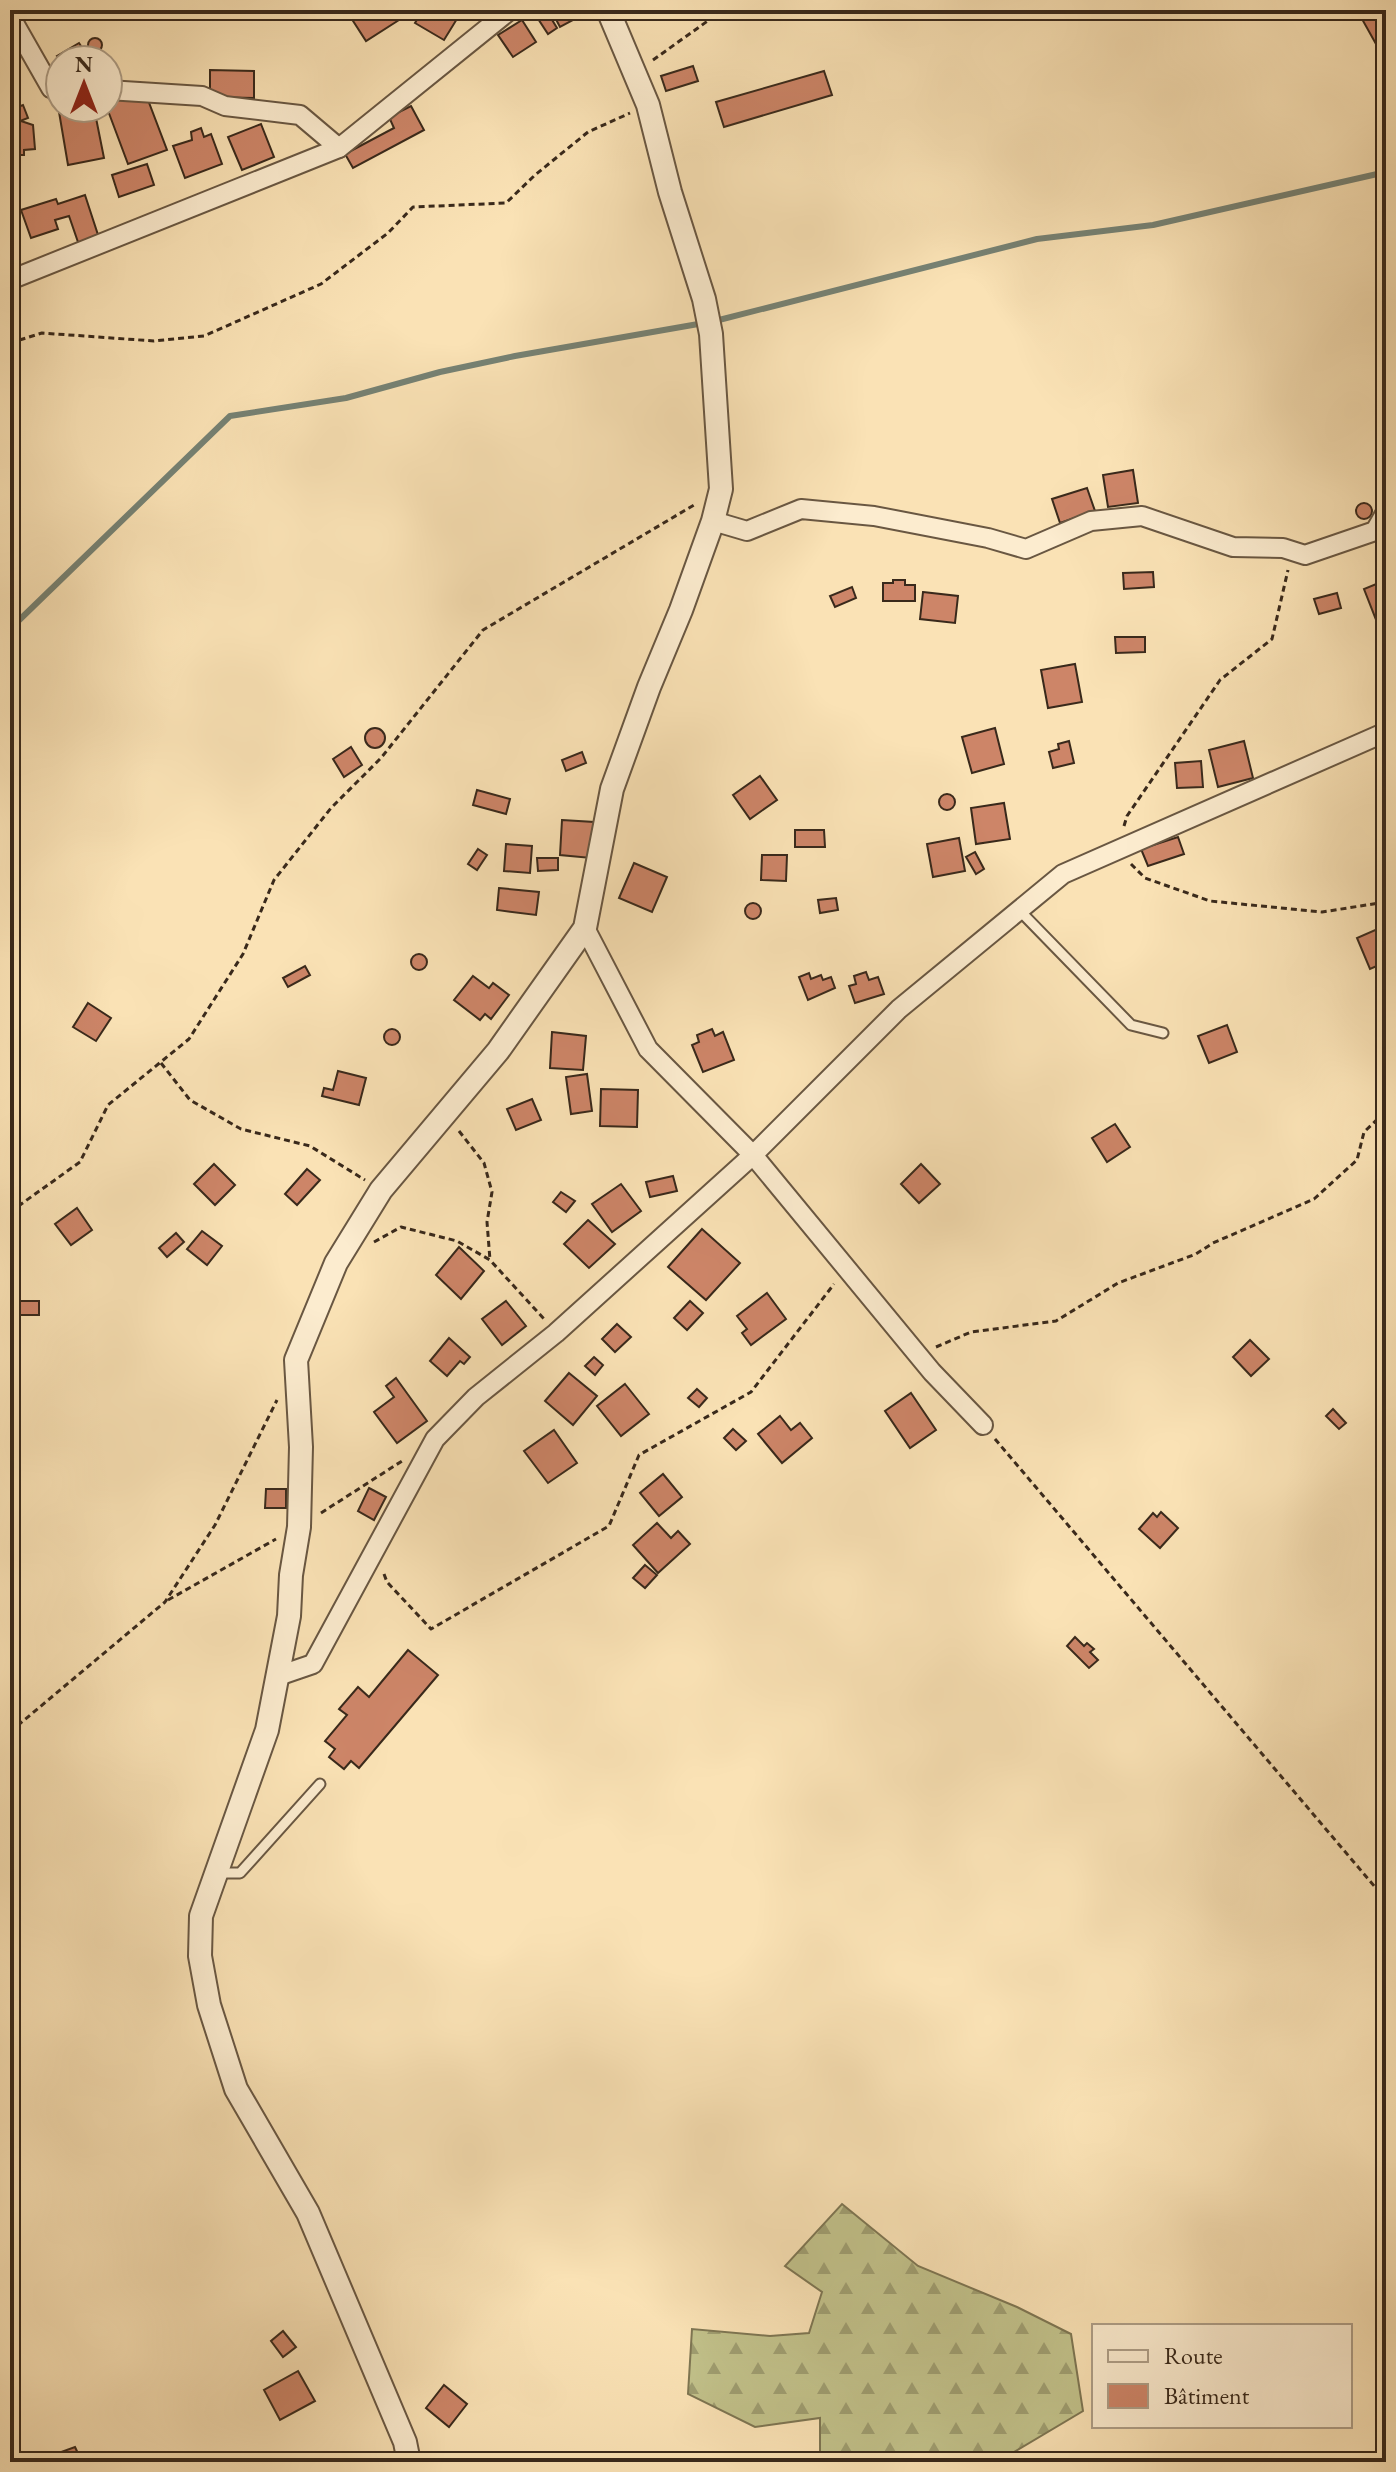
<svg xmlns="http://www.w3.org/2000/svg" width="1396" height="2472" viewBox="0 0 1396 2472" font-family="'EB Garamond',serif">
  <defs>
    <pattern id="forest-firs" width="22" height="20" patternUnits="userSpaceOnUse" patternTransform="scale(2)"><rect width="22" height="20" fill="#c2c28b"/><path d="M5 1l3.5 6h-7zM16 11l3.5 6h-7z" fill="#9f9e71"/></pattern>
  </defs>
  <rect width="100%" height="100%" fill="#fae2b5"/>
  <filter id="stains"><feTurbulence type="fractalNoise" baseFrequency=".0025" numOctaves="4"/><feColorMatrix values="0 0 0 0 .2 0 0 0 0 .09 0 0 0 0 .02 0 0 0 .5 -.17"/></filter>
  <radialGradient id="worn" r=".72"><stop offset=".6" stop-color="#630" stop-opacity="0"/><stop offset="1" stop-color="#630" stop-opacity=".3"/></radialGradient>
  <!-- forest -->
  <polygon fill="url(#forest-firs)" stroke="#7e7653" stroke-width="2" points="842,2204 918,2266 1017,2307 1071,2334 1083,2411 1009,2455 966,2462 919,2462 866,2456 850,2462 820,2462 820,2418 755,2427 688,2394 692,2329 770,2336 809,2333 822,2292 785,2266"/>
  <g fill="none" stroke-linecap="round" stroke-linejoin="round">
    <!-- stream -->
    <g stroke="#768274" stroke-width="6">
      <polyline points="715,321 1037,239 1153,225 1386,172"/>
      <polyline points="10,629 230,416 346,398 440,372 515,356 704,323"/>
    </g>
  </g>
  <!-- building -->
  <g fill="#cd8568" stroke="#39291b" stroke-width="2">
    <polygon points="346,10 393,10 399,20 366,41"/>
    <polygon points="423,10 452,10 460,14 444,40 415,23"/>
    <polygon points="546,10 557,28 548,34 533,11"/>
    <polygon points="551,10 590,10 590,11 560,27"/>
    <polygon points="1357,10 1386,10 1386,62"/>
    <polygon points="522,20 536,42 513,57 498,35"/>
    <circle cx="95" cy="45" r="7"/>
    <polygon points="79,43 89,58 60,60 57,56"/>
    <polygon points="693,66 698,81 666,91 661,76"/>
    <polygon points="210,70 254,71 254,98 210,97"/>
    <polygon points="824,71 832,95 724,127 716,102"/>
    <polygon points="108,100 148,100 167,150 128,164 107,108"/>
    <polygon points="23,105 28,118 10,125 10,110"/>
    <polygon points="58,106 94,108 104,158 68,165"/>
    <polygon points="411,106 424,130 353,168 345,154 394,128 389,117"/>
    <polygon points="21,121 33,125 35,149 24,150 24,155 19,155 10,150 10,125"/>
    <polygon points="261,124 274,157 242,170 228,137"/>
    <polygon points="201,128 204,137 211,134 222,164 185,178 173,146 192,140 191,132"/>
    <polygon points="147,164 154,185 119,197 112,175"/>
    <polygon points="85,195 99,238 79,245 69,216 55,220 58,229 31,238 21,210 56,199 58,204"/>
    <polygon points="1133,470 1138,503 1108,507 1103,475"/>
    <polygon points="1087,488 1095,511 1060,523 1052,499"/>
    <circle cx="1364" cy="511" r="8"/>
    <polygon points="1153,572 1154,587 1124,589 1123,573"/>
    <polygon points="893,580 905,580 905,585 915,585 915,601 883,601 883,583 893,583"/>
    <polygon points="1386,580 1386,634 1382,635 1364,589"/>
    <polygon points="852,587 856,598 835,607 830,596"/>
    <polygon points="923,592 958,596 955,623 920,619"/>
    <polygon points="1337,593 1341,608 1319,614 1314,599"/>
    <polygon points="1115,637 1145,637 1145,652 1116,653"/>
    <polygon points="1075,664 1082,702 1048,708 1041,670"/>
    <circle cx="375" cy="738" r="10"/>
    <polygon points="995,728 1004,764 972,773 962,737"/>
    <polygon points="1069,741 1074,763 1053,768 1049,752 1059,749 1058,744"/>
    <polygon points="1244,741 1253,778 1218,787 1209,750"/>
    <polygon points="351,747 362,765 344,777 333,759"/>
    <polygon points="582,752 586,763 566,771 562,760"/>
    <polygon points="1201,761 1203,787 1177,788 1175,763"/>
    <polygon points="760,776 777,800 750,819 733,795"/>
    <polygon points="477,790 510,799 506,814 473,805"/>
    <circle cx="947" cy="802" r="8"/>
    <polygon points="1004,803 1010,839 976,844 971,808"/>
    <polygon points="562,820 594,822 591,858 560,855"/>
    <polygon points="795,830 824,830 825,847 795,847"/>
    <polygon points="1178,837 1184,854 1148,866 1141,849"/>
    <polygon points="959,838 965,871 933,877 927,844"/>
    <polygon points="506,844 532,846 530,873 504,871"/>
    <polygon points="478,849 487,855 477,870 468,864"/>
    <polygon points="975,852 984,869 976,874 966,857"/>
    <polygon points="762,855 787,855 786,881 761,880"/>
    <polygon points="537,858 558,858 558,870 538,871"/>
    <polygon points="634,863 667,877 652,912 619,898"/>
    <polygon points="499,888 539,892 536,915 497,910"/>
    <polygon points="836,898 838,910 820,913 818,900"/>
    <circle cx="753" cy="911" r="8"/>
    <polygon points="1382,927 1386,937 1386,962 1370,969 1357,938"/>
    <circle cx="419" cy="962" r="8"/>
    <polygon points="305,966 310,975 288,987 283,978"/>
    <polygon points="866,972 869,980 878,977 884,994 855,1003 849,986 856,984 854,976"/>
    <polygon points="809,973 811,979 821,975 823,980 831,977 835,988 808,1000 799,977"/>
    <polygon points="473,976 489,988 493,983 509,995 491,1019 485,1014 480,1020 454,1000"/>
    <polygon points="88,1003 111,1018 96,1041 73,1027"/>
    <polygon points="1227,1025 1237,1052 1209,1063 1198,1036"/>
    <polygon points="712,1029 715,1036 723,1032 734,1060 703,1072 692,1045 699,1042 697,1035"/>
    <circle cx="392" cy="1037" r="8"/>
    <polygon points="552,1032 586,1036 583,1070 550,1068"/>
    <polygon points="338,1071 366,1078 359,1105 322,1096 324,1088 333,1090"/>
    <polygon points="587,1074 592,1111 571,1114 566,1077"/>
    <polygon points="601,1089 638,1090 637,1127 600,1126"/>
    <polygon points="532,1099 541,1120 516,1130 507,1109"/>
    <polygon points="1115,1124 1130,1147 1107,1162 1092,1138"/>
    <polygon points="214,1164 235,1185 215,1205 194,1184"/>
    <polygon points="921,1164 940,1184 919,1203 901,1184"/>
    <polygon points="307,1169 320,1180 297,1205 285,1194"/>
    <polygon points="673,1176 677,1191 650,1197 646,1182"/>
    <polygon points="621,1184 641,1211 612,1232 592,1204"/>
    <polygon points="561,1192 575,1201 566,1212 553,1202"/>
    <polygon points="77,1208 92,1230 71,1245 55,1224"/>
    <polygon points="588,1220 615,1244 589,1268 564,1244"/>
    <polygon points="702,1229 740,1263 706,1300 668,1267"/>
    <polygon points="202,1231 222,1246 207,1265 187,1249"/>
    <polygon points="176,1233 184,1242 167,1257 159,1248"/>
    <polygon points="459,1247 484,1271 461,1299 436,1275"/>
    <polygon points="767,1293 786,1319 751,1345 742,1333 747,1329 737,1316"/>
    <rect x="18" y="1301" width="21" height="14"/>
    <polygon points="506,1301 526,1326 502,1345 482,1319"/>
    <polygon points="690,1301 703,1313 687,1330 674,1318"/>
    <polygon points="617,1324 631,1337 615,1352 602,1339"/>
    <polygon points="449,1338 470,1357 464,1364 460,1361 447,1376 430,1361"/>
    <polygon points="1250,1340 1269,1359 1251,1376 1233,1357"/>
    <polygon points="594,1357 603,1365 595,1375 585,1366"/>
    <polygon points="569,1373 597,1396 573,1425 545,1401"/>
    <polygon points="396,1378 427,1421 397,1443 374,1412 394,1397 386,1386"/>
    <polygon points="625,1384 649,1414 621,1436 597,1406"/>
    <polygon points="697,1389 707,1398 699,1407 688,1398"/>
    <polygon points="911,1393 936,1430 910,1448 885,1411"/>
    <polygon points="1333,1409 1346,1423 1339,1429 1326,1416"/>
    <polygon points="780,1416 791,1430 800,1423 812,1438 782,1463 758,1434"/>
    <polygon points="733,1429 746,1441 736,1450 724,1438"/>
    <polygon points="554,1430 577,1463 548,1483 524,1451"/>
    <polygon points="663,1474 682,1497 659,1516 640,1493"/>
    <polygon points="369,1488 386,1497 374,1520 358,1511"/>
    <polygon points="266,1489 286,1489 286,1508 265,1508"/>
    <polygon points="1161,1512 1178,1528 1160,1548 1139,1529 1153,1513 1157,1517"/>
    <polygon points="657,1523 671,1538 678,1531 690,1544 658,1573 633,1545"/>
    <polygon points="645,1565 657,1575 645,1588 633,1578"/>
    <polygon points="1075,1637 1084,1646 1087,1643 1094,1649 1090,1652 1098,1660 1089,1668 1067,1646"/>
    <polygon points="408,1650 438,1675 359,1768 351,1761 344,1769 329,1757 335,1749 325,1741 347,1715 339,1709 358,1687 369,1697"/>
    <polygon points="283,2331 296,2347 283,2357 271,2341"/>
    <polygon points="298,2371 315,2401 280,2420 264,2390"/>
    <polygon points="444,2385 467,2404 449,2427 426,2408"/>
    <polygon points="75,2447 82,2462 53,2462 50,2456"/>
  </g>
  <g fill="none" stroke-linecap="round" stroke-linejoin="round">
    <defs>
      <g id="service">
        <polyline points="1019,910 1131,1025 1163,1033"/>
        <polyline points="217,1873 240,1873 320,1784"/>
      </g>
      <g id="minor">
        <polyline points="14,23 51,88 60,88"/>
        <polyline points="108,90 202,96 225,106 300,115 339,148"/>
        <polyline points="10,280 339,148 510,10"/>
        <polyline points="713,521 747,531 801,509 874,516 988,538 1026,549 1091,521 1142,516 1233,547 1283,548 1305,555 1375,531 1386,512"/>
        <polyline points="585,928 648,1049 753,1155 932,1372 983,1425"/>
        <polyline points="278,1676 313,1664 435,1439 476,1397 556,1333 753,1155 899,1009 1063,874 1386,732"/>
      </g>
      <polyline id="tertiary" points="409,2462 405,2442 308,2213 236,2089 209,2005 200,1956 201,1916 267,1730 289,1616 291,1575 299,1527 301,1447 296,1360 336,1263 381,1190 498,1051 585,928 612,789 649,687 681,610 713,521 721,489 711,334 704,299 670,192 648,105 608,10"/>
    </defs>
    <!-- service casing -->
    <use href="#service" stroke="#695742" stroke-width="13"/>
    <!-- minor casing -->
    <use href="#minor" stroke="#695742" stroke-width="22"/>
    <!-- tertiary casing -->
    <use href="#tertiary" stroke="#695742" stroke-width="26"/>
    <!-- path -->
    <g stroke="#39291b" stroke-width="3" stroke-dasharray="6 4" stroke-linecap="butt">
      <polyline points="653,60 723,10"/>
      <polyline points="10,343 42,333 154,341 204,336 321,284 388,233 413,207 506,203 535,175 588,132 630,113"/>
      <polyline points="1124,826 1127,816 1220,680 1272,639 1288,570"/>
      <polyline points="1131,864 1145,878 1210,901 1322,912 1386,902"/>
      <polyline points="161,1063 190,1100 241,1129 310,1146 365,1180"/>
      <polyline points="459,1131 484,1163 492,1192 487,1222 490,1260"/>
      <polyline points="10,1212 80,1162 108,1105 189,1039 243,954 274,880 331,808 381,758 483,630 694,505"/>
      <polyline points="374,1242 401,1227 457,1241 490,1260 545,1320"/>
      <polyline points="936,1347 971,1332 1056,1321 1118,1283 1196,1254 1213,1243 1314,1199 1357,1160 1364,1132 1386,1111"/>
      <polyline points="995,1439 1386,1900"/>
      <polyline points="321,1513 402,1461"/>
      <polyline points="384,1574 387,1582 431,1629 609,1526 639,1455 751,1392 834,1284"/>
      <polyline points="168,1600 276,1539"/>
      <polyline points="10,1732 165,1602 215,1525 277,1400"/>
    </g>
    <!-- service -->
    <use href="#service" stroke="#fceccf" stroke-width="9"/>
    <!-- minor -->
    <use href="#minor" stroke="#fceccf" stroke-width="18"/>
    <!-- tertiary -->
    <use href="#tertiary" stroke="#fceccf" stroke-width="22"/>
  </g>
  <!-- margin -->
  <rect width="1396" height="2472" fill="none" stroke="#fae2b5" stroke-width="40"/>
  <rect x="12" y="12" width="1372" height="2448" fill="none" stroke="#39291b" stroke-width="4"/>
  <rect x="20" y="20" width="1356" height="2432" fill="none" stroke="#39291b" stroke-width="2"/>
  <!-- legend -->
  <rect x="1092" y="2324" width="260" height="104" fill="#fceccf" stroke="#ae9e87" stroke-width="2"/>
  <rect x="1108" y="2350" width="40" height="12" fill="#fceccf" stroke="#ae9e87" stroke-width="2"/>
  <text x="1164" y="2364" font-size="24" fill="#39291b">Route</text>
  <rect x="1108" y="2384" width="40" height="24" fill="#cd8568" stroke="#ae9e87" stroke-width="2"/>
  <text x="1164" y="2404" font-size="24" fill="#39291b">Bâtiment</text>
  <!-- north arrow -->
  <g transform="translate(84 84)"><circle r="38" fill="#fceccf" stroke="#ae9e87" stroke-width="2"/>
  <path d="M0-6L14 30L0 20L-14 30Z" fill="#8f2418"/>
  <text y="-12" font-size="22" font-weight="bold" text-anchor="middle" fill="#39291b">N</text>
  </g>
  <rect width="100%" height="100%" filter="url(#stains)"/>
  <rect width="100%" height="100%" fill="url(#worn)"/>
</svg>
